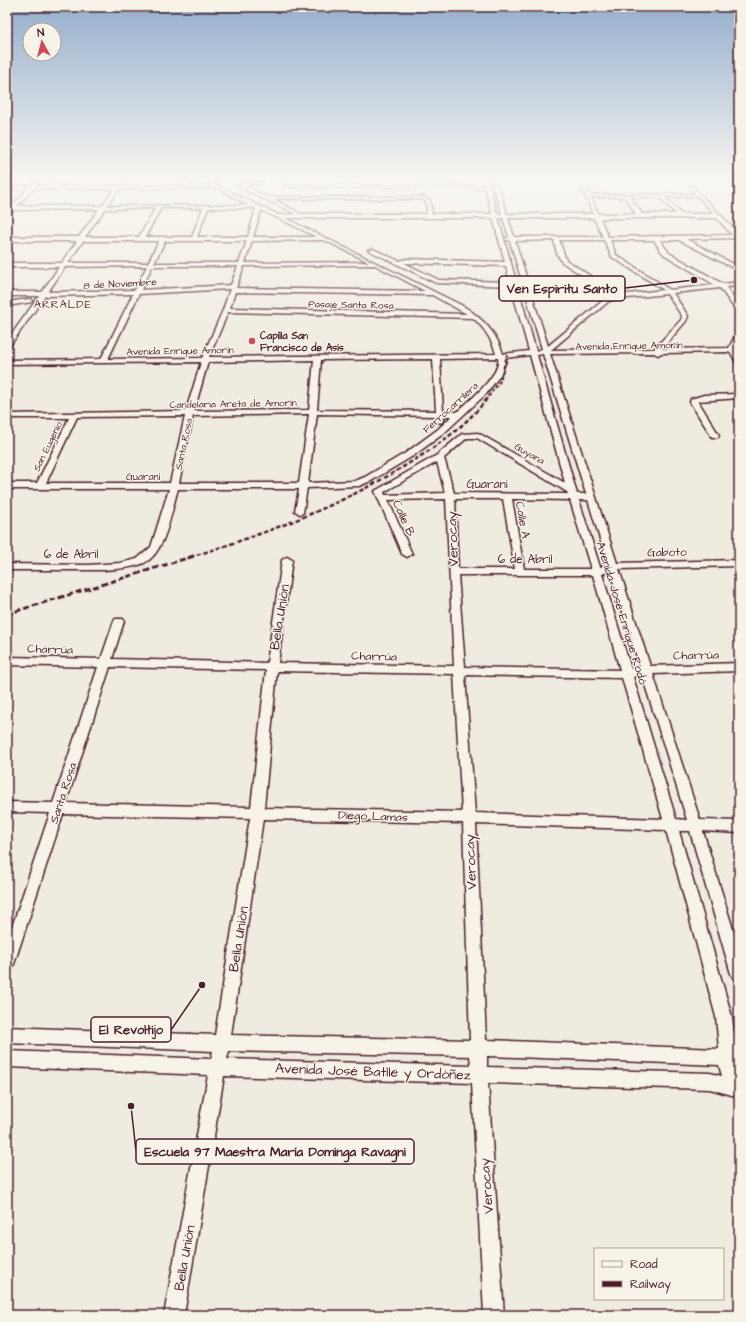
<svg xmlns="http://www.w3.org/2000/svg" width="746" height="1322" viewBox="0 0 746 1322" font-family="'Architects Daughter',sans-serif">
  <rect width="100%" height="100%" fill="#f0ebe0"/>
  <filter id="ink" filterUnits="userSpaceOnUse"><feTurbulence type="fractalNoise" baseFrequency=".025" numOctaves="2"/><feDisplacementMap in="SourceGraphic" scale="8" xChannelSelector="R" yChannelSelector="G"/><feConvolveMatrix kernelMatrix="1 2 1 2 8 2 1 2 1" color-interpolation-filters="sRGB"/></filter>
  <g filter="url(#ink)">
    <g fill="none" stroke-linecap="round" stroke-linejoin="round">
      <defs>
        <g id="minor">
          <path d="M 37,180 L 41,180 L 36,186 L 212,186 L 209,183 L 211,182 L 255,204 L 279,215 L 296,214 L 237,186 L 237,183 L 264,182 L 262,184 L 243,185 L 267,197 L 424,197 L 430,200 L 432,214 L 492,214 L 485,188 L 291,187 L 284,185 L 286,180 L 290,180 L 289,184 L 291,185 L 484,186 L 483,180 L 487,180 L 489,186 L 493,186 L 492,180 L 496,180 L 507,214 L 593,214 L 582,188 L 584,187 L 586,188 L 589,195 L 695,194 L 690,187 L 692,186 L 739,234 L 739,241 L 735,238 L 686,239 L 739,267 L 739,271 L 679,240 L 660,240 L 669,253 L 723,284 L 739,282 L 739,286 L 726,287 L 739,306 L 739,313 L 737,312 L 720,288 L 673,293 L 688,316 L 686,321 L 662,349 L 729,348 L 736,334 L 739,332 L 739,342 L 736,348 L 739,348 L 739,352 L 737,352 L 739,355 L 739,362 L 736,362 L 730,352 L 661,353 L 658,355 L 654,353 L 550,354 L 617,563 L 739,560 L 739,566 L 619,569 L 650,666 L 739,663 L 739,671 L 653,674 L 700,820 L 739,821 L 739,833 L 703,831 L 739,949 L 739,981 L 734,979 L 731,974 L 690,831 L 679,831 L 732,1017 L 735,1042 L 739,1040 L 739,1057 L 735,1061 L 736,1071 L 739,1075 L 739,1097 L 710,1089 L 488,1083 L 504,1315 L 484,1315 L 472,1083 L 224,1076 L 184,1315 L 164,1315 L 208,1075 L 7,1067 L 7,1051 L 211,1059 L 213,1051 L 7,1043 L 7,1027 L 215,1035 L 250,818 L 63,814 L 14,964 L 12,969 L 7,971 L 7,942 L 50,813 L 7,812 L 7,802 L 53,803 L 98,667 L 7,665 L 7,657 L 101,659 L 114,621 L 115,619 L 123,619 L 124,621 L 112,659 L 267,663 L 282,560 L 287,557 L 292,560 L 278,663 L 454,666 L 446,499 L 388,500 L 412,554 L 407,557 L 402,554 L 375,491 L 437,455 L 462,434 L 478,433 L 565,483 L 530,355 L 505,358 L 506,361 L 500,375 L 487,393 L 443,434 L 413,456 L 371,481 L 359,486 L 307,488 L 303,513 L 300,514 L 295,511 L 299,489 L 178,489 C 171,511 166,553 144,563 C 132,568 117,569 104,570 L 7,570 L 7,564 L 88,565 L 120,563 L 137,559 L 151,547 L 169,489 L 7,489 L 7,483 L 37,483 L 69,418 L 7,418 L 7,414 L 186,411 L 201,362 L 7,364 L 7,360 L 101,359 L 133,294 L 45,296 L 9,347 L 7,348 L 7,341 L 39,296 L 7,296 L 7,292 L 42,292 L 59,267 L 7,267 L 7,263 L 62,263 L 77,241 L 7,241 L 7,237 L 79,237 L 99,209 L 14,210 L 7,216 L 7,211 L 28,189 L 7,189 L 7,187 L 30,186 ZM 218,188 L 248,205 L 107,206 L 119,189 ZM 490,188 L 494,188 L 502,214 L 497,214 ZM 33,189 L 114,189 L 102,206 L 17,206 ZM 698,196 L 714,214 L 681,214 L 665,197 ZM 591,197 L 625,197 L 636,214 L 598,214 ZM 630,197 L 660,197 L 676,214 L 642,214 ZM 273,199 L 423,199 L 426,201 L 427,214 L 301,214 ZM 156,208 L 139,237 L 85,237 L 105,209 ZM 161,208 L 203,208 L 192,237 L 145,237 ZM 208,208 L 256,208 L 248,237 L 197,237 ZM 261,210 L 317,237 L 253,237 ZM 285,218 L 493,218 L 505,262 L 407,259 L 399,261 L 373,249 L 368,250 L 436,283 L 511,286 L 529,351 L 503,354 C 497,333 481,317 463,306 ZM 498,218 L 503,218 L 509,237 L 504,239 L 510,241 L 542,349 L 536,351 ZM 508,218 L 594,218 L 603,237 L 514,237 ZM 600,218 L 717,218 L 732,235 L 608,237 ZM 554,240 L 557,254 L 562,262 L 613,296 L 605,299 L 548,346 L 515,241 ZM 559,240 L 604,240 L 612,257 L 664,290 L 619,295 L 566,260 ZM 610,240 L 654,240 L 660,250 L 665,255 L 715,285 L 670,290 L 616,255 ZM 83,241 L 159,241 L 148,263 L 68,263 ZM 165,241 L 247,241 L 239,263 L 154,263 ZM 252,241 L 324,240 L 369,262 L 245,263 ZM 404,263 L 506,266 L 510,282 L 439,280 ZM 375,265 L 425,291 L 236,288 L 244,266 ZM 147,266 L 135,290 L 48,292 L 65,267 ZM 152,266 L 238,266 L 231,285 L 141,290 ZM 230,289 L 223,310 L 202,358 L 108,359 L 139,294 ZM 235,292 L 432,295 L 467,314 L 230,308 ZM 667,294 L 682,316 L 681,320 L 654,349 L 551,350 L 609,301 L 618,299 ZM 228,312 L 473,318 C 483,326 493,341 496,354 L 209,357 ZM 543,354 L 586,494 L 577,494 L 537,355 ZM 498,358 C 502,374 468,402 457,412 L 443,411 L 440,359 ZM 433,359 L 436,411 L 317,410 L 321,360 ZM 314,360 L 309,410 L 194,411 L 208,362 ZM 309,414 L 299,483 L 179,483 L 193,416 ZM 317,414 L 436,416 L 436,421 L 440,423 L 444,421 L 444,416 L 452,416 L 437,430 L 407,452 L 365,477 L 355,481 L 308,483 ZM 185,416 L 170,483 L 46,483 L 77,417 ZM 467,438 L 477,438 L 567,492 L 568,494 L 454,493 L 444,458 ZM 437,462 L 445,493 L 385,495 L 384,492 ZM 455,499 L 503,499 L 515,569 L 458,569 ZM 512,499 L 570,500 L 591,569 L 524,569 ZM 579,500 L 588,500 L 608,565 L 600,567 ZM 610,571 L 640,667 L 631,669 L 602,574 ZM 458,575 L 593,575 L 620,670 L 465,667 ZM 110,667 L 266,670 L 251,807 L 66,803 ZM 277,671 L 454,674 L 462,812 L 264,808 ZM 465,675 L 622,678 L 663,819 L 475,813 ZM 642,675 L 687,820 L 676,819 L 633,677 ZM 263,819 L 463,823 L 470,1040 L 231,1035 ZM 476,824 L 666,830 L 716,1017 L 719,1049 L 486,1040 ZM 229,1051 L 470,1056 L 471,1066 L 227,1059 ZM 487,1056 L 719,1065 L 722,1076 L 710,1073 L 487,1067 Z"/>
          <polygon points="30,299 32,300 32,302 7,306 7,302"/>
          <polygon points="739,394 739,398 698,401 719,435 718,437 712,437 690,402 691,399 704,395"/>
        </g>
      </defs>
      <!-- minor casing -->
      <use href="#minor" stroke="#4a1f2b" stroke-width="3"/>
      <!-- minor -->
      <use href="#minor" fill="#f7f3e8" fill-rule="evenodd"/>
      <!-- rail-far2 -->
      <polyline stroke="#4a1f2b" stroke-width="2" stroke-dasharray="3.5 2" stroke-linecap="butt" points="485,401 500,381 507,355"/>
      <!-- rail-far1 -->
      <path stroke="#4a1f2b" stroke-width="2.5" stroke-dasharray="4.5 2.5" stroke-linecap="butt" d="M 190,557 C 268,533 343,505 411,462 C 439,445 466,425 486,400"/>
      <!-- rail -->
      <polyline stroke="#4a1f2b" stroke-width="3" stroke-dasharray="6 3" stroke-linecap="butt" points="7,614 194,556"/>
    </g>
  </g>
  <!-- sky -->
  <linearGradient id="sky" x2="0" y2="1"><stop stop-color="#94aecc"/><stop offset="0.49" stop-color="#f8f6f1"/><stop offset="1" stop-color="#f8f6f1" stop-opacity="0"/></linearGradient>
  <rect width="746" height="365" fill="url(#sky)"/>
  <!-- markers -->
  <circle fill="#d1495b" stroke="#f7f3e8" stroke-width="1.5" cx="252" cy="341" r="4"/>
  <g text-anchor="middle" stroke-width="3" stroke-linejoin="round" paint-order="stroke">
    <!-- far-street labels -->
    <g font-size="10" fill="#4a1f2b" stroke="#f7f3e8">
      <text transform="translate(120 283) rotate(-3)" y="4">8 de Noviembre</text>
      <text transform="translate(351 304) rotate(1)" y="4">Pasaje Santa Rosa</text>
      <text transform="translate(629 345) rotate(-1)" y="4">Avenida Enrique Amorín</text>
      <text transform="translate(180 350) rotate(-1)" y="4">Avenida Enrique Amorín</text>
      <text transform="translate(233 403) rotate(-1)" y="4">Candelaria Areta de Amorín</text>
      <text transform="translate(450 407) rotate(-42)" y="4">Ferrocarrilera</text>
      <text transform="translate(183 444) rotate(-78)" y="4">Santa Rosa</text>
      <text transform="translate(47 446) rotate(-64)" y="4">San Eugenio</text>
      <text transform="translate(530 453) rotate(30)" y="4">Guyana</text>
      <text x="143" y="480">Guaraní</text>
    </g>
    <!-- far-poi labels -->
    <g font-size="10" font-weight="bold" fill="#4a1f2b" stroke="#f7f3e8" text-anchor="start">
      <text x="260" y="339">Capilla San<tspan x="260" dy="12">Francisco de Asís</tspan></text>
    </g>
    <!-- far-neighbourhood labels -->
    <g font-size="11" letter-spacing="1" fill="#4a1f2b" stroke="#f7f3e8">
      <text x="63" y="308">ARRALDE</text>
    </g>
    <!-- street labels -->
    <g font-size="12" fill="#4a1f2b" stroke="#f7f3e8">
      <text x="487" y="488">Guaraní</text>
      <text transform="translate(404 518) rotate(66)" y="4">Calle B</text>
      <text transform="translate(523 520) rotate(80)" y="4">Calle A</text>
      <text transform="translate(667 552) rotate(-1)" y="4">Gaboto</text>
      <text x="71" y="558">6 de Abril</text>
      <text x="525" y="563">6 de Abril</text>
      <text transform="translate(622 613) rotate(73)" y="4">Avenida José Enrique Rodó</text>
      <text transform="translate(50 649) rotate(2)" y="4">Charrúa</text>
      <text transform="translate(696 655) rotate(-1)" y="4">Charrúa</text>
      <text transform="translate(374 656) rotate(2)" y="4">Charrúa</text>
      <text transform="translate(63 793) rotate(-72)" y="4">Santa Rosa</text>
      <text transform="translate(373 816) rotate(2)" y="4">Diego Lamas</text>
    </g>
    <!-- near-street labels -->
    <g font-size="14" fill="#4a1f2b" stroke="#f7f3e8">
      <text transform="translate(452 539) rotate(-92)" y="5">Verocay</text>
      <text transform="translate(279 617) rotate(-81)" y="5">Bella Unión</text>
      <text transform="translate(470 862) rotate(-92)" y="5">Verocay</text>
      <text transform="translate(238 939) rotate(-81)" y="5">Bella Unión</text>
      <text transform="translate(373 1071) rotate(2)" y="5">Avenida José Batlle y Ordóñez</text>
      <text transform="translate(486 1186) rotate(-94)" y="5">Verocay</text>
      <text transform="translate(184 1258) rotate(-80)" y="5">Bella Unión</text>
    </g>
  </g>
  <!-- callouts -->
  <path fill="none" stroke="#4a1f2b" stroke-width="1.5" d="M694 280L625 288M202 985L171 1030M131 1106L136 1151"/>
  <g fill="#4a1f2b" stroke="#f7f3e8" stroke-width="1.5">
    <circle cx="694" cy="280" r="4"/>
    <circle cx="202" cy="985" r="4"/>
    <circle cx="131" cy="1106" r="4"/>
  </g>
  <g fill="#f7f3e8" stroke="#4a1f2b" stroke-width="1.5">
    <rect x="499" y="276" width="126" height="25" rx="4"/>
    <rect x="91" y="1017" width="80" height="25" rx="4"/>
    <rect x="136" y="1139" width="278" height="25" rx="4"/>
  </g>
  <g font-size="13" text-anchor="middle" font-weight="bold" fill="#4a1f2b">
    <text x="562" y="293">Ven Espiritu Santo</text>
    <text x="131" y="1034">El Revoltijo</text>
    <text x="275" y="1156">Escuela 97 Maestra María Dominga Ravagni</text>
  </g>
  <!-- margin -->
  <rect width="746" height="1322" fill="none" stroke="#f7f3e8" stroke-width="24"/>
  <rect x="12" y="12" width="722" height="1298" fill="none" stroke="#4a1f2b" stroke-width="1.5" filter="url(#ink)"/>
  <!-- legend -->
  <rect x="594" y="1248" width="130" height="52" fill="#f7f3e8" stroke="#b29e9c"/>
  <rect x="602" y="1261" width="20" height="6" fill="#f7f3e8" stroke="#b29e9c"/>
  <text x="630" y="1268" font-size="12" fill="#4a1f2b">Road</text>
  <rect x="602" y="1281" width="20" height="6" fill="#4a1f2b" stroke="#b29e9c"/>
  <text x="630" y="1288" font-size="12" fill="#4a1f2b">Railway</text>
  <!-- north arrow -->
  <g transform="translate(42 42) rotate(353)"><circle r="19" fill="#f7f3e8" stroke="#b29e9c"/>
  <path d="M0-3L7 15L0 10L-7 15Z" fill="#d1495b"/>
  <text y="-6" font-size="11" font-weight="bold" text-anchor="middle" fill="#4a1f2b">N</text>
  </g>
</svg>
